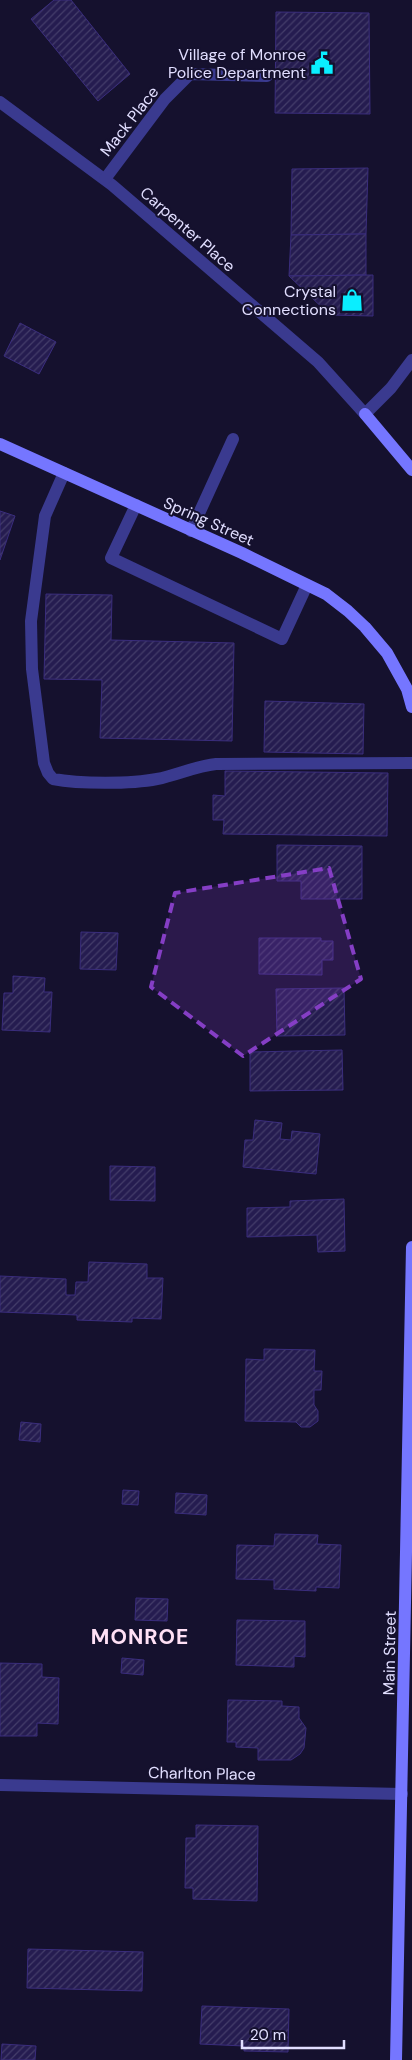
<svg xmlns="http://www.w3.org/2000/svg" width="412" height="2060" viewBox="0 0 412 2060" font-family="'DM Sans',sans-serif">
  <defs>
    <pattern id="building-hatch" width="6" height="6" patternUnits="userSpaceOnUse" patternTransform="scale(1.25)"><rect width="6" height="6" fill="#251c50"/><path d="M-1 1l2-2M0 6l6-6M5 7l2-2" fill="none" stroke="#443d6a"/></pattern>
  </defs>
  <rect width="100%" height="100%" fill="#15112e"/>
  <!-- building -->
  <g fill="url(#building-hatch)" stroke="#3a2d7d">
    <polygon points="54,0 71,0 130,74 98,101 31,19"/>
    <polygon points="276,12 369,13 370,114 275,113"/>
    <polygon points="368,168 366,234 291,235 292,169"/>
    <polygon points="366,234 366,275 289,276 291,235"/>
    <polygon points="373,275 373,316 330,315 289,276"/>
    <polygon points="20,323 56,342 39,374 4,356"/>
    <polygon points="0,511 15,516 0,560"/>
    <polygon points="46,594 112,595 111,640 234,643 232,741 100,738 102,680 44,679"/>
    <polygon points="265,701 364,704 363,754 264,752"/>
    <polygon points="225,771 388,773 387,836 223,834 224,820 213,820 213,795 225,796"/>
    <polygon points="277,845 362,846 362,899 301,899 301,881 277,881"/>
    <polygon points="81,932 118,933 116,970 80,969"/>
    <polygon points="259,938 321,938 321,941 333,941 333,960 322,960 322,975 259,974"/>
    <polygon points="13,976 45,978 44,992 52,992 50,1032 2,1030 4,993 13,993"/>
    <polygon points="344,988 345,1035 277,1036 276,989"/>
    <polygon points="342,1050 343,1090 250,1091 250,1052"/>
    <polygon points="255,1120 282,1123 280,1139 291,1140 292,1131 320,1134 316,1174 243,1167 245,1140 253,1140"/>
    <polygon points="110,1166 155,1167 155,1201 110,1200"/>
    <polygon points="344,1199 345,1251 318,1252 317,1235 247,1237 247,1208 290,1207 290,1201"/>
    <polygon points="89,1262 147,1264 147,1278 163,1278 161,1319 132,1318 132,1322 77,1320 77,1315 0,1312 0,1276 66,1279 66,1295 75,1295 76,1282 88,1282"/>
    <polygon points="264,1349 315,1350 314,1371 322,1371 321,1390 314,1390 314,1405 318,1411 318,1421 310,1427 301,1427 296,1422 245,1421 246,1359 264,1360"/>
    <polygon points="21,1422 41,1424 40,1442 19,1440"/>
    <polygon points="123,1490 139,1491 138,1505 122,1504"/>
    <polygon points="176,1493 207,1495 206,1515 175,1513"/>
    <polygon points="275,1534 318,1535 317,1544 341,1545 339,1588 316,1587 316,1591 274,1589 274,1580 236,1579 237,1545 274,1546"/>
    <polygon points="136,1598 168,1599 167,1621 135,1620"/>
    <polygon points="237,1620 305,1621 305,1657 294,1656 294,1667 236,1665"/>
    <polygon points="122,1658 144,1660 143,1675 121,1673"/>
    <polygon points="0,1663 42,1664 42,1677 59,1678 58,1724 37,1723 37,1736 0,1736"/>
    <polygon points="228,1700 282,1701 282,1706 299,1707 299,1718 306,1728 304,1748 300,1754 291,1760 258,1760 258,1748 236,1747 236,1742 227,1742"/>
    <polygon points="196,1825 258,1826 257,1901 193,1899 193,1888 185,1888 186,1838 196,1838"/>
    <polygon points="28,1949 143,1952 142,1991 27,1988"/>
    <polygon points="202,2006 289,2009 288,2052 244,2051 244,2046 200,2044"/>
    <polygon points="2,2044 36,2046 35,2060 1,2060"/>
  </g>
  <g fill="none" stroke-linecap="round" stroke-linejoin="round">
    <!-- lane -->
    <g stroke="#3a3a8f" stroke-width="12">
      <path d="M 64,473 L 45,516 L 31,621 L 32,669 L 44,763 L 48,773 L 53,779 C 79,784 132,784 157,779 C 177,775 196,766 216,764 L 412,763"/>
      <polyline points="136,505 111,558 282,639 307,585"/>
      <polyline points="191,531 233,439"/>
    </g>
    <!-- street -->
    <g stroke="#3a3a8f" stroke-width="12">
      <polyline points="0,102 112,185 318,362 365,414 391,388 412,360"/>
      <polyline points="105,179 165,99 190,74 267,76"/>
      <polyline points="0,1785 402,1794"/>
    </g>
    <!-- secondary -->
    <g stroke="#7576ff" stroke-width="12">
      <polyline points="365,414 412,470"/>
      <polyline points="0,444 242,553 326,594 348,611 365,627 387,653 407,689 412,707"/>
      <polyline points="396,2060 412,1247"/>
    </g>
  </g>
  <!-- marked area -->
  <path fill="#853ec5" fill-opacity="0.2" stroke="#853ec5" stroke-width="4" stroke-dasharray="10 6" stroke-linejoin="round" d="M 329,868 L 361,979 L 243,1056 L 151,987 L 175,893 Z"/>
  <!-- icons -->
  <defs>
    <symbol id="civic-bare" viewBox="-9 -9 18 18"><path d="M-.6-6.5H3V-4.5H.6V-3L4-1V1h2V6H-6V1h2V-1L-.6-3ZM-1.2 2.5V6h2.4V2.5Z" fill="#0aeeff" stroke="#15112e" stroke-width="2.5" paint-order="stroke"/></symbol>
    <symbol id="shop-bare" viewBox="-9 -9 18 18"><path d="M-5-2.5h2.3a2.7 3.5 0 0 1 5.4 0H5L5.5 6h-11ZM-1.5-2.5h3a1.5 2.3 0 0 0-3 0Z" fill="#0aeeff" stroke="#15112e" stroke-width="2.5" paint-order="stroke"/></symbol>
  </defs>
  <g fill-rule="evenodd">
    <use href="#civic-bare" x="306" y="47" width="32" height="32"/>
    <use href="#shop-bare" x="336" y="284" width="32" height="32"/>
  </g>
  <g text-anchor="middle" stroke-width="4" stroke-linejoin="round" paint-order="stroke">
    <!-- poi labels -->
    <g font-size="16" fill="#e1deff" stroke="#15112e" text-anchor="end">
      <text x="306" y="60">Village of Monroe<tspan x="306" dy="18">Police Department</tspan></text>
      <text x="336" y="297">Crystal<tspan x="336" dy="18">Connections</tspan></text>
    </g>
    <!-- street labels -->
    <g font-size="16" fill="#e1deff" stroke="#15112e">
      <text transform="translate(129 121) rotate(-52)" y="6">Mack Place</text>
      <text transform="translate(188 229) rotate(41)" y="6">Carpenter Place</text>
      <text transform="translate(209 521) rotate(24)" y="6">Spring Street</text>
      <text transform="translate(389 1653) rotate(-89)" y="6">Main Street</text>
      <text transform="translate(202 1773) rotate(1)" y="6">Charlton Place</text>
    </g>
    <!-- district labels -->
    <g font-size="21" font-weight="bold" letter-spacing="1" fill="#ffe0f5" stroke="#15112e">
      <text x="140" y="1644">MONROE</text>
    </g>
  </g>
  <!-- scale -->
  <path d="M242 2040v8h102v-8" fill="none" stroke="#e1deff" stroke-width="2.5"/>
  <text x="250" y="2040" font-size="15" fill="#e1deff" stroke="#15112e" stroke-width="4" paint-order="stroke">20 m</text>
</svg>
